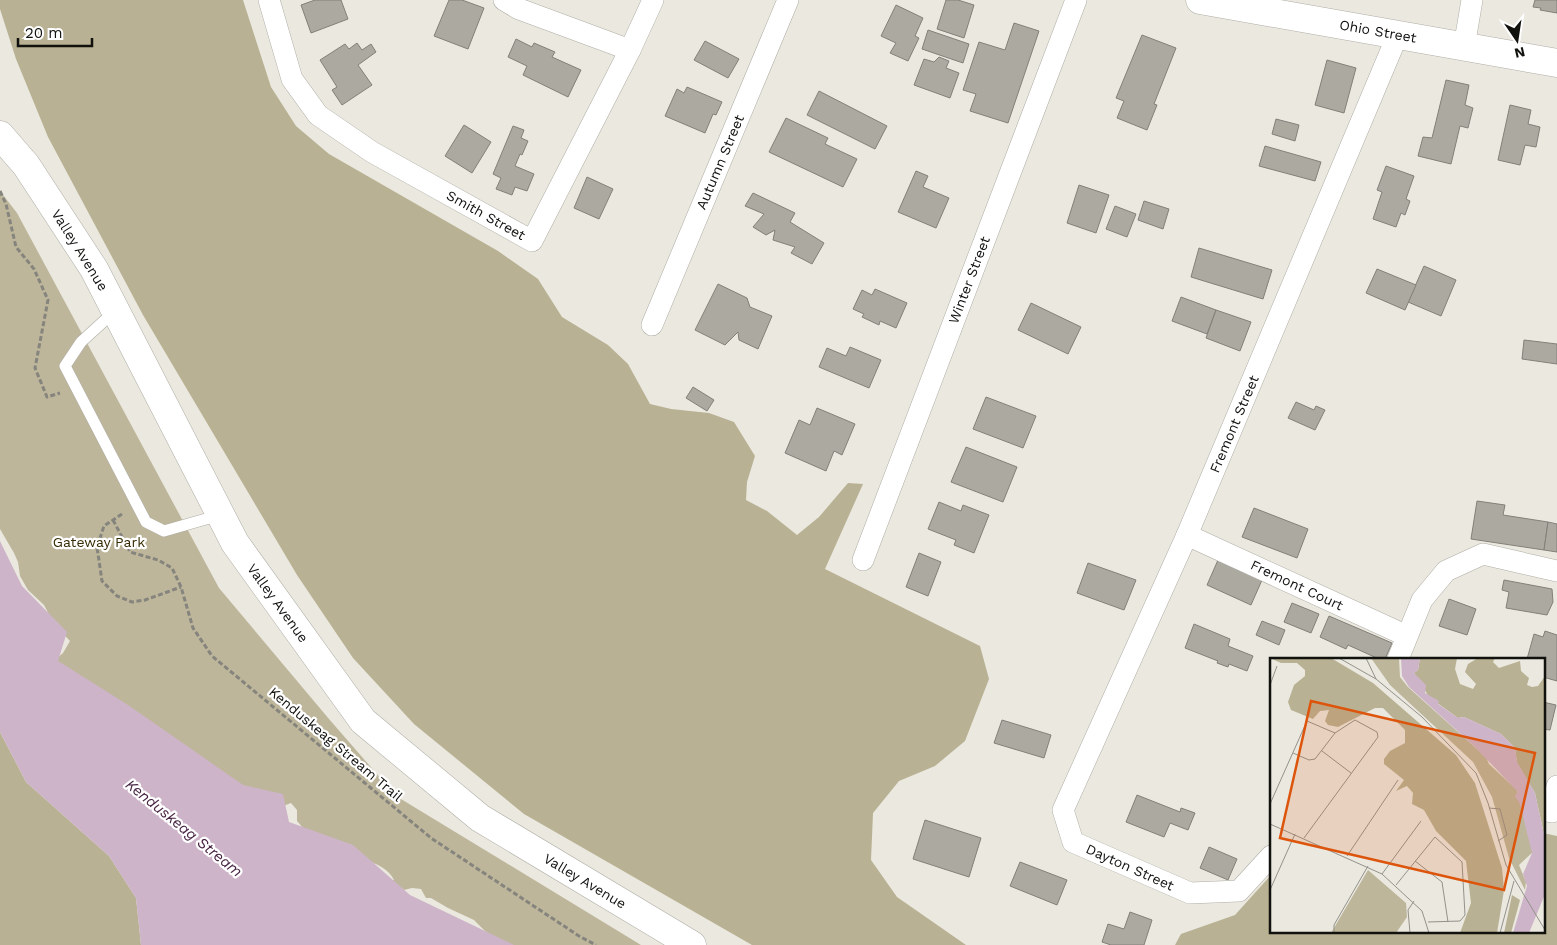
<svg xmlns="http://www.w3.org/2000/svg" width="1557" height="945" viewBox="0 0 1557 945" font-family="'Work Sans',sans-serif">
  <rect width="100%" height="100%" fill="#eae8df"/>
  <!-- green -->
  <path fill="#beb69b" d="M 0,191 L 17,213 L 219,588 L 329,719 L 396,796 L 641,945 L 507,945 L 485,931 L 474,920 L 448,908 L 431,898 L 426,898 L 421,889 L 412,888 L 404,890 L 392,880 L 394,880 C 386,860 343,855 325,847 C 319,845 310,839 306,833 C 303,829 301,825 297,821 L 297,810 L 291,803 L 283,806 L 255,796 L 69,675 L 56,659 L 63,653 L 70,641 L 54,624 L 44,605 L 28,590 L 20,576 L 18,562 L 14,553 L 0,529 Z"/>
  <!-- forest -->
  <g fill="#b9b193">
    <polygon points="0,0 243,0 271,87 296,126 329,154 498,251 538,279 562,317 608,345 628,364 650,404 671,409 709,413 734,422 755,456 747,482 746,500 767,511 797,535 819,517 848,483 863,484 825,569 980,646 989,679 965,741 935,766 899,781 873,813 871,860 897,897 966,945 752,945 524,814 414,724 353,658 297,575 143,315 48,137 16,59 0,9"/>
    <polygon points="0,732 26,782 109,856 136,898 141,945 0,945"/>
    <polygon points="1543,833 1557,836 1557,945 1175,945 1181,934 1235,915 1271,875 1271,931 1543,931"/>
  </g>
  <!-- water -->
  <polygon fill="#ceb4c9" points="0,541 22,586 67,632 58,661 128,705 243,785 283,794 289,822 353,845 410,895 514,945 141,945 136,898 109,856 26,782 0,732"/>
  <!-- building -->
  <g fill="#aca9a1" stroke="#828079">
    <polygon points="315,0 341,0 348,19 311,33 301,5"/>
    <polygon points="449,0 462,0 484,8 468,49 434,36"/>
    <polygon points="946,0 958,0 974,5 964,38 937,29"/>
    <polygon points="1535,0 1557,0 1557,13 1540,10 1541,8 1533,7"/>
    <polygon points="896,5 923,18 915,36 919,38 908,61 890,53 896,43 881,36"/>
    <polygon points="1014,23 1039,31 1008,123 970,111 976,94 963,90 979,42 1005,50"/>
    <polygon points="928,30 969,44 963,63 922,49"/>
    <polygon points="1142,35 1176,48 1154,104 1157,105 1147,130 1117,118 1124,101 1116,98"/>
    <polygon points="516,39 532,47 534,43 555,52 552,57 581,70 568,97 523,75 527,66 508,57"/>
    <polygon points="705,41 739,59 728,78 694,60"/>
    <polygon points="357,43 362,50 371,44 376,52 358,65 372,85 342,105 332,90 337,87 320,60 345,44 349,49"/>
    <polygon points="939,57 949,61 946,68 959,73 950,98 914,85 924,59 934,62"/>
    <polygon points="1327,60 1356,68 1344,113 1315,105"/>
    <polygon points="1446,80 1469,85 1465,105 1473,108 1468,128 1460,126 1451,164 1418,156 1423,137 1432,138"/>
    <polygon points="687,87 722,102 716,115 713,114 705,133 665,116 677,89 684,93"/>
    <polygon points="819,91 887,126 875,149 807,115"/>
    <polygon points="1510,105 1531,110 1528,124 1540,127 1536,147 1525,145 1520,165 1498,160"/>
    <polygon points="786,118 828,138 825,144 857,159 843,187 769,152"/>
    <polygon points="1276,119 1299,125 1295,141 1272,134"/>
    <polygon points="464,125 491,142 472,173 445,156"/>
    <polygon points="513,126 524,130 521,138 528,141 522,155 520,154 515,166 534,174 527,191 515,187 512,195 496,189 501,178 493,174"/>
    <polygon points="1265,146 1321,162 1315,181 1259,166"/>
    <polygon points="1386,166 1414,176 1406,199 1410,201 1405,215 1401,213 1396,227 1373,219 1382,192 1377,190"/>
    <polygon points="916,171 928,176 923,187 949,198 936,228 898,212"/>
    <polygon points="587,177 613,189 599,219 574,208"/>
    <polygon points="1079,185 1109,195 1096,233 1067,223"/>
    <polygon points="753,193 795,213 790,222 824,243 812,264 791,253 795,247 773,240 775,230 766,235 753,227 764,214 745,206"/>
    <polygon points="1144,201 1169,209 1163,229 1138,220"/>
    <polygon points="1115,206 1136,214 1127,237 1106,229"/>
    <polygon points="1199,248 1272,270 1263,299 1191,277"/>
    <polygon points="1424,266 1456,280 1441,316 1408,302"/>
    <polygon points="1377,269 1416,285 1405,310 1366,293"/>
    <polygon points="718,284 747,298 750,307 772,316 758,349 739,340 738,332 725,345 695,330"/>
    <polygon points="875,289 907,303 896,328 880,321 879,325 862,317 864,314 853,309 862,290 872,295"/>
    <polygon points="1181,297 1216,310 1207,334 1172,321"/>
    <polygon points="1031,303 1081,327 1068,354 1018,330"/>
    <polygon points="1216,310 1251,322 1240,351 1206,338"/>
    <polygon points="1524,340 1557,344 1557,364 1522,359"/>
    <polygon points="850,347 881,360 869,388 819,367 827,348 846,356"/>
    <polygon points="693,387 714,400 707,411 686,398"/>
    <polygon points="986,397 1036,416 1023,448 973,429"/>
    <polygon points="1296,402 1314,410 1316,406 1325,410 1315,430 1288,418"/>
    <polygon points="817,408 855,424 842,455 834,451 826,471 785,453 799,420 810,425"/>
    <polygon points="966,447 1017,467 1003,502 951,482"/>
    <polygon points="1477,501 1505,505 1503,515 1548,522 1544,550 1471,539"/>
    <polygon points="939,502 961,511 963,505 989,515 974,553 954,545 956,540 928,529"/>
    <polygon points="1254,508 1308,529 1297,558 1242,537"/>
    <polygon points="1548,522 1557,524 1557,552 1544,550"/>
    <polygon points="919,553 941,562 928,596 906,587"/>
    <polygon points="1218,560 1262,580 1251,605 1207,585"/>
    <polygon points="1088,563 1136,580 1124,610 1077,593"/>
    <polygon points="1504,580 1552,589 1553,602 1547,615 1506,608 1509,592 1502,590"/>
    <polygon points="1449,599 1476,609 1467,635 1439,626"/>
    <polygon points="1292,603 1319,614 1311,633 1284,622"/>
    <polygon points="1329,616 1392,643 1385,659 1379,659 1348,645 1346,649 1320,637"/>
    <polygon points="1262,621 1285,630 1279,645 1256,635"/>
    <polygon points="1194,624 1230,639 1228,646 1253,656 1247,671 1229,664 1228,667 1217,663 1218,661 1185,648"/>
    <polygon points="1545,631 1557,635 1557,681 1543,677 1543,659 1527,659 1534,634 1543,637"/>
    <polygon points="1543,702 1556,705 1550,730 1543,729"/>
    <polygon points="1002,720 1051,735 1044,758 994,743"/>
    <polygon points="1137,795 1180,812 1181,808 1195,813 1188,830 1170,823 1164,837 1126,822"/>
    <polygon points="925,820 981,838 969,877 913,859"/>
    <polygon points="1209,847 1237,859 1228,880 1200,868"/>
    <polygon points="1020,862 1067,880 1057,905 1010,886"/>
    <polygon points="1130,912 1152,920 1144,945 1111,945 1102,942 1108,924 1124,929"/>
  </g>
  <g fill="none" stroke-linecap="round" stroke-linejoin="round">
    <defs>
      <polyline id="service" points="115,311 81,342 65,366 146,522 164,531 220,515"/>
      <g id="minor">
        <polyline points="269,0 292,79 318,115 372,152 532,241 630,50 653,0"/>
        <polyline points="504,0 519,9 630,50"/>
        <polyline points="1464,47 1472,0"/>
        <polyline points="652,325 788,0"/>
        <polyline points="1187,535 1407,636"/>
        <polyline points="863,560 1076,0"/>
        <polyline points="1398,659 1422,600 1446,571 1483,554 1557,571"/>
        <polyline points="1543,810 1552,812 1557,786"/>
        <polyline points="1271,856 1239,891 1190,893 1073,842 1063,810 1187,535 1398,34"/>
      </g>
      <g id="tertiary">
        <polyline points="1200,0 1557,63"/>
        <polyline points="0,135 26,165 94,269 235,543 363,721 480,818 692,945"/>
      </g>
    </defs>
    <!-- service casing -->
    <use href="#service" stroke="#afada5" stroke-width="12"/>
    <!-- minor casing -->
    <use href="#minor" stroke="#afada5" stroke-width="22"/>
    <!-- tertiary casing -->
    <use href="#tertiary" stroke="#afada5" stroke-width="29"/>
    <!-- path -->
    <g stroke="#85847d" stroke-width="3" stroke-dasharray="5 2.5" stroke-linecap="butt">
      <polyline points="0,191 6,204 16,247 34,269 48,300 35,368 47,397 60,393"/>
      <polyline points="122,514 104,526 97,547 102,581 117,596 132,602 145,600 181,587"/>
      <polyline points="113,520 130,552 158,560 172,568 181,587 193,628 212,656 431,838 579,936 596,945"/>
    </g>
    <!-- service -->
    <use href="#service" stroke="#fff" stroke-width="11"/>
    <!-- minor -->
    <use href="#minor" stroke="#fff" stroke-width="21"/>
    <!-- tertiary -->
    <use href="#tertiary" stroke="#fff" stroke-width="28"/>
  </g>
  <g text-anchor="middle" stroke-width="4.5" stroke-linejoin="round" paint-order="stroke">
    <!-- street labels -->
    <g font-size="14" fill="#11110e" stroke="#fff">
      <text transform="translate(1378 31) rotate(10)" y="5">Ohio Street</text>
      <text transform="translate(720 162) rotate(-67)" y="5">Autumn Street</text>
      <text transform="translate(486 215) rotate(29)" y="5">Smith Street</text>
      <text transform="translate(80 250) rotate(58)" y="5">Valley Avenue</text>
      <text transform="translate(969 280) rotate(-69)" y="5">Winter Street</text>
      <text transform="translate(1234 424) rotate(-67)" y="5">Fremont Street</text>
      <text transform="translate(1297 585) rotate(25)" y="5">Fremont Court</text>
      <text transform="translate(278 603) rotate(54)" y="5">Valley Avenue</text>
      <text transform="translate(336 744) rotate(40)" y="5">Kenduskeag Stream Trail</text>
      <text transform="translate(1130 867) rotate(24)" y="5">Dayton Street</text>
      <text transform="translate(585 881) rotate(31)" y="5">Valley Avenue</text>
    </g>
    <!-- park labels -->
    <g font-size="14" fill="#362c03" stroke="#fff">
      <text x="99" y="547">Gateway Park</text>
    </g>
    <!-- water labels -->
    <g font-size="15" font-style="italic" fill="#482443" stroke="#fff">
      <text transform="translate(184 828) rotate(39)" y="5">Kenduskeag Stream</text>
    </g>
  </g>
  <!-- overview -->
  <g transform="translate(1270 658)">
    <rect width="275" height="275" fill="#eae8df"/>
    <path d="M 101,0 L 129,0 L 130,19 L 138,29 L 216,99 L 219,106 L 247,132 L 263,194 L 249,207 L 256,224 L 255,232 L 239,200 L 222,139 L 203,104 L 120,27 ZM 98,212 L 136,245 L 137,259 L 126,275 L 61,275 Z" fill="#beb69b"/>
    <path d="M 0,0 L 61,0 L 103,25 L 186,97 L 205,125 L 232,210 L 234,232 L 227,275 L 190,275 L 201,245 L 196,203 L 166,173 L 154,152 L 142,146 L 143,135 L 137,128 L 126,133 L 134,122 L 114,106 L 114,101 L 120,93 L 135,85 L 135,72 L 113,50 L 105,50 L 68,69 L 58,67 L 55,63 L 59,52 L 50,53 L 43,61 L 21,52 L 18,44 L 24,27 L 35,18 L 35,12 L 27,5 L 11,5 ZM 150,0 L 187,0 L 185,11 L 190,26 L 203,31 L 206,26 L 195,14 L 198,6 L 208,0 L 225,0 L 223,4 L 229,10 L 250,3 L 251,13 L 259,20 L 257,27 L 262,29 L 268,28 L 275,18 L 275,181 L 265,135 L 247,105 L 245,90 L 231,76 L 194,59 L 188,60 L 159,39 L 144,15 L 148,12 ZM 242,237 L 250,242 L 241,275 L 234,275 Z" fill="#b9b193"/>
    <path d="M 131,0 L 150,0 L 148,12 L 144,15 L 156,27 L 155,35 L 169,43 L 168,46 L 188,60 L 194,59 L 231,76 L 245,90 L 247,104 L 265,135 L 275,181 L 275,236 L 259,275 L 243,275 L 257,228 L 253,216 L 262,195 L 250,146 L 245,138 L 248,134 L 205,89 L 139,29 L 132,18 Z" fill="#ceb4c9"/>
    <path fill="none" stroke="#93928b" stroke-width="1" d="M 69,0 L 106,21 L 152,59 L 206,115 L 218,145 L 236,207 L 275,272M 96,0 L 106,21M 0,27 L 7,8M 52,93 L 81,115M 23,95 L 39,102 L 45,101 L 65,75M 0,146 L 37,63 L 65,75 L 85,62 L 107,74 L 108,79 L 34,180M 219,150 L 230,151 L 237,177 L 228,183M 0,166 L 112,216 L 152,253 L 159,275M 77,198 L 128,122M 145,203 L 172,224 L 178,264M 112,216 L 151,163M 126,227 L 165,179 L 192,204 L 195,257 L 190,263 L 158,264M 0,232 L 25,176M 64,275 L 64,267 L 98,208M 140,275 L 138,252 L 144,243M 230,275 L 244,223"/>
    <path fill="#dd550c" fill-opacity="0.15" stroke="#dd550c" stroke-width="2.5" d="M 41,43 L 265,95 L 234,232 L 10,180 Z"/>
    <rect width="275" height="275" fill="none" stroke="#11110e" stroke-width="2.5"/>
  </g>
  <!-- north arrow -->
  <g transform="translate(1517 40) rotate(167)" stroke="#ffffff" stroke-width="4" paint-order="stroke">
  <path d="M0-4L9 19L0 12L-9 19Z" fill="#11110e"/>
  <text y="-8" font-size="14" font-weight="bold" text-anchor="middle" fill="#11110e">N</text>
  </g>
  <!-- scale -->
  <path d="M18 38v8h74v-8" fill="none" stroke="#11110e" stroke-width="2.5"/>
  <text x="25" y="38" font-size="15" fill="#11110e" stroke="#ffffff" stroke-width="4" paint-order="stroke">20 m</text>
</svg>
